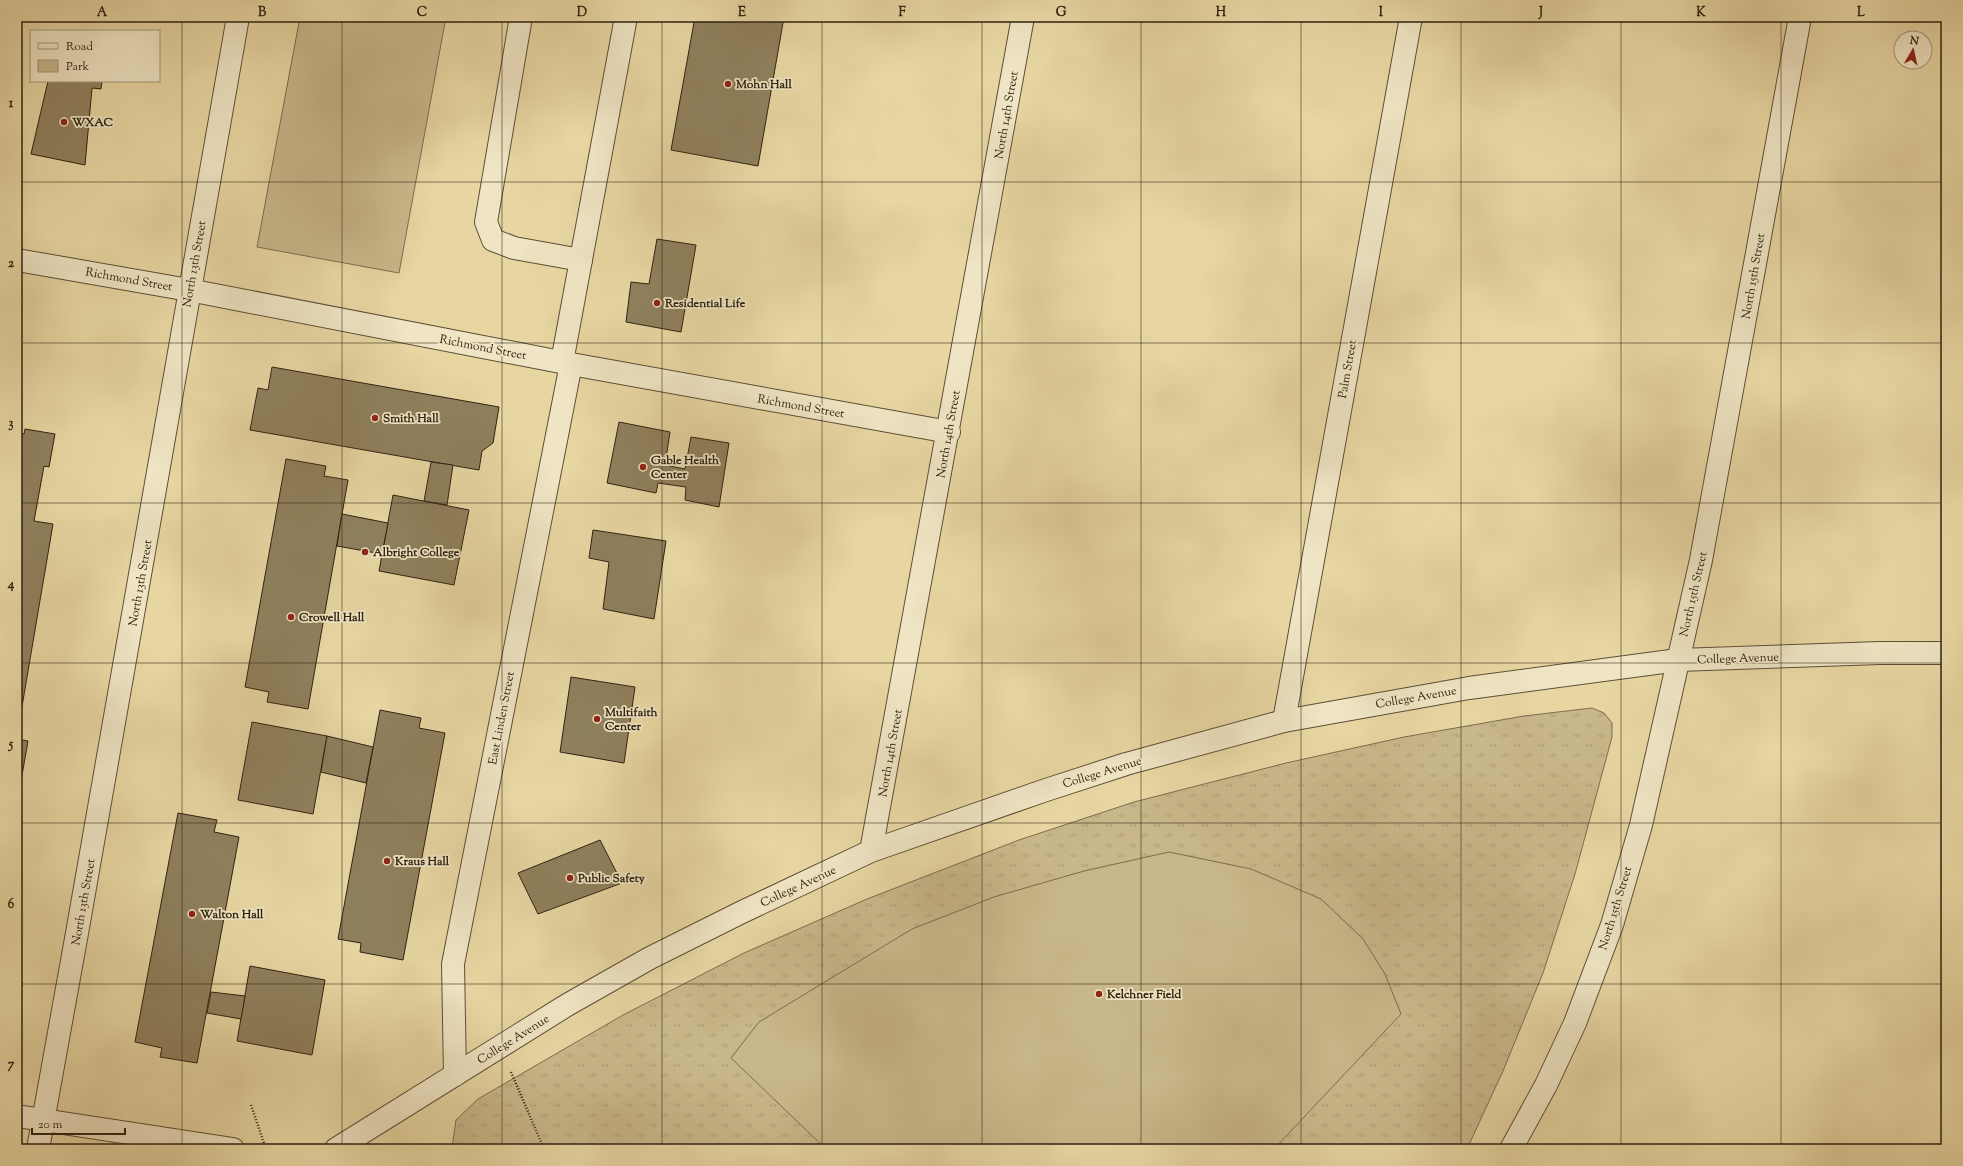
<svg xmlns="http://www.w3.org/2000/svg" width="1963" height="1166" viewBox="0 0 1963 1166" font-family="'Sorts Mill Goudy',serif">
  <defs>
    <pattern id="grass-tufts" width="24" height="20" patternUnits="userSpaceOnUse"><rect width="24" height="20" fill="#c8b78a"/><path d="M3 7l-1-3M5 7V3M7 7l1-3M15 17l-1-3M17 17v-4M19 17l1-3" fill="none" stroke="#ac9d76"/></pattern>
  </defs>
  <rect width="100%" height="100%" fill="#e7d6a2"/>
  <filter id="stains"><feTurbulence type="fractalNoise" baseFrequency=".005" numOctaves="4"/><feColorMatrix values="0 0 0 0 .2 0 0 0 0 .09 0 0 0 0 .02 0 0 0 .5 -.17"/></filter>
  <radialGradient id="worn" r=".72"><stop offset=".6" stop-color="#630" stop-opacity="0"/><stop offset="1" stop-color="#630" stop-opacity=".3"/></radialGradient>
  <!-- grass -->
  <polygon fill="url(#grass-tufts)" stroke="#7c6c4e" points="1592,708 1604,713 1612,723 1612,737 1575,874 1543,973 1503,1071 1467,1149 452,1148 456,1120 478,1099 623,1015 744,953 867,899 1019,840 1134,802 1286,763 1404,737 1524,716"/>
  <!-- green -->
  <g fill="#c8b78a" stroke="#7c6c4e">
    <polygon points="300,17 446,17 399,273 257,247"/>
    <polygon points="1169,852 1251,869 1321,899 1363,939 1385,974 1401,1014 1274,1149 826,1149 731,1058 759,1022 912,929 994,897 1084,871"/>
  </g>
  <!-- building -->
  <g fill="#8f805d" stroke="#2f2212">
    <polygon points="695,17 784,17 758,166 671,150"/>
    <polygon points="48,81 102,81 101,89 92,88 85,165 31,154"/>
    <polygon points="657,239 696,245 681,332 626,322 631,282 649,284"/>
    <polygon points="272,367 499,407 493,443 482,451 479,470 250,430 258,388 268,390"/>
    <polygon points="619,422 670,432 665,465 685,469 691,437 729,443 719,507 685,500 686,487 658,483 656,493 607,483"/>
    <polygon points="25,429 55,434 49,467 44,466 34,521 53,524 17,736 17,433 24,434"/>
    <polygon points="286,459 326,466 324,476 348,480 308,709 267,702 269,692 245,687"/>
    <polygon points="431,462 453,465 447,505 424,501"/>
    <polygon points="393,495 469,510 454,585 379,571"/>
    <polygon points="342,514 388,523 382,554 337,546"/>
    <polygon points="593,530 666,541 654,619 603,609 609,562 589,558"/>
    <polygon points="571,677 635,687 624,763 560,752"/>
    <polygon points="380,710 421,718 419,728 445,733 403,960 360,952 361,943 338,939"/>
    <polygon points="252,722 327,736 313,814 238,800"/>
    <polygon points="327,736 373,747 366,783 321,772"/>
    <polygon points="17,739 28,741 17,804"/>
    <polygon points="178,813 217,820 214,832 239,837 197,1063 160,1057 162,1048 135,1042"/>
    <polygon points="600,840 622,883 538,914 518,873"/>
    <polygon points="250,966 325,980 312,1055 237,1041"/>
    <polygon points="211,992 245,996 241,1019 207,1013"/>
  </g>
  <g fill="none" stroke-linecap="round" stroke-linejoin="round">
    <defs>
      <g id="minor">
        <polyline points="521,17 486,222 493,240 514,248 581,260"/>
        <polyline points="17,260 189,290 571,364 949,432"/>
        <polyline points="562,362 626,17"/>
        <polyline points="1284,721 1411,17"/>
        <polyline points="871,851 1023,17"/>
        <polyline points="455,1075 453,964 571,364"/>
        <polyline points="17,1116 233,1149"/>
        <path d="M 38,1149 C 107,772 171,394 238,17"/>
        <polyline points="336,1149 567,1005 650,958 740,913 871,851 1043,791 1126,764 1284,721 1469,688 1678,660 1880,653 1946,653"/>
        <polyline points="1511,1149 1546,1085 1575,1023 1612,925 1641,825 1701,560 1800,17"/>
      </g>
    </defs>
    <!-- minor casing -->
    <use href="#minor" stroke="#5d4f36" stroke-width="24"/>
    <!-- path -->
    <g stroke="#2f2212" stroke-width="2.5" stroke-dasharray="1 2" stroke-linecap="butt">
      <polyline points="511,1072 544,1149"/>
      <polyline points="251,1105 266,1149"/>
    </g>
    <!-- minor -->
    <use href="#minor" stroke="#efe4c3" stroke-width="22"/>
  </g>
  <!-- grid -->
  <path fill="none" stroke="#2f2212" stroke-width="1" stroke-opacity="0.55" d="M 182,17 L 182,1149M 342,17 L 342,1149M 502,17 L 502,1149M 662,17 L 662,1149M 822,17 L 822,1149M 982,17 L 982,1149M 1141,17 L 1141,1149M 1301,17 L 1301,1149M 1461,17 L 1461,1149M 1621,17 L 1621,1149M 1781,17 L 1781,1149M 17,182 L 1946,182M 17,343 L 1946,343M 17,503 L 1946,503M 17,663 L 1946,663M 17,823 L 1946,823M 17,984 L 1946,984"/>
  <!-- markers -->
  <g fill="#8f2418" stroke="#efe4c3" stroke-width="1.5">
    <circle cx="728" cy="84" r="4"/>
    <circle cx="64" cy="122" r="4"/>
    <circle cx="657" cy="303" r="4"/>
    <circle cx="375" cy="418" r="4"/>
    <circle cx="643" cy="467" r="4"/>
    <circle cx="365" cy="552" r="4"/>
    <circle cx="291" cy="617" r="4"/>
    <circle cx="597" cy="719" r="4"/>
    <circle cx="387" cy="861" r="4"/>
    <circle cx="570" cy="878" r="4"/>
    <circle cx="192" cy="914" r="4"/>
    <circle cx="1099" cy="994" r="4"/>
  </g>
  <g text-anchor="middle" stroke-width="3.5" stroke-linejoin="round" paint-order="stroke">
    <!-- poi labels -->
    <g font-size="12" font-weight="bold" fill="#2f2212" stroke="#efe4c3" text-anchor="start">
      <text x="736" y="88">Mohn Hall</text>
      <text x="72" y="126">WXAC</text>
      <text x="665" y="307">Residential Life</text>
      <text x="383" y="422">Smith Hall</text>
      <text x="651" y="464">Gable Health<tspan x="651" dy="14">Center</tspan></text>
      <text x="373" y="556">Albright College</text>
      <text x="299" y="621">Crowell Hall</text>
      <text x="605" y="716">Multifaith<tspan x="605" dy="14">Center</tspan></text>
      <text x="395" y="865">Kraus Hall</text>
      <text x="578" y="882">Public Safety</text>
      <text x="200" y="918">Walton Hall</text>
      <text x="1107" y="998">Kelchner Field</text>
    </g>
    <!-- street labels -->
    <g font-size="12" fill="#2f2212" stroke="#efe4c3">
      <text transform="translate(1006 115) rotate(-80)" y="4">North 14th Street</text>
      <text transform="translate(194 264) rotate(-80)" y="4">North 13th Street</text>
      <text transform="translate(1753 276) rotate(-80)" y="4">North 15th Street</text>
      <text transform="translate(129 279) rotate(10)" y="4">Richmond Street</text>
      <text transform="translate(483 347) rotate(11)" y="4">Richmond Street</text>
      <text transform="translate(1347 369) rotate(-80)" y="4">Palm Street</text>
      <text transform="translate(801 406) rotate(10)" y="4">Richmond Street</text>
      <text transform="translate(948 434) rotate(-80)" y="4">North 14th Street</text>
      <text transform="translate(140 583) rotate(-80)" y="4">North 13th Street</text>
      <text transform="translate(1693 594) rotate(-77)" y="4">North 15th Street</text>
      <text transform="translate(1738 658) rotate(-2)" y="4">College Avenue</text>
      <text transform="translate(1416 697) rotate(-10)" y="4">College Avenue</text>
      <text transform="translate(501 718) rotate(-79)" y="4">East Linden Street</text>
      <text transform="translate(890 753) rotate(-80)" y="4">North 14th Street</text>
      <text transform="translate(1102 772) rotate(-17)" y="4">College Avenue</text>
      <text transform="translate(798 886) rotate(-25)" y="4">College Avenue</text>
      <text transform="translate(83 902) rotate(-80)" y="4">North 13th Street</text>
      <text transform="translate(1615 908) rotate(-73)" y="4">North 15th Street</text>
      <text transform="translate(513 1039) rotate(-32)" y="4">College Avenue</text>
    </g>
  </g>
  <!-- margin -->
  <rect width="1963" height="1166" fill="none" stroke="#e7d6a2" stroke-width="44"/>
  <!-- legend -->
  <rect x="30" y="30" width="130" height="52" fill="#efe4c3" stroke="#a2967c"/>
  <rect x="38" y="43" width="20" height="6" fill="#efe4c3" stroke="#a2967c"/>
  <text x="66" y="50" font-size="12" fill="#2f2212">Road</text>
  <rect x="38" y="60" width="20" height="12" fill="#c8b78a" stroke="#a2967c"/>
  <text x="66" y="70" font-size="12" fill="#2f2212">Park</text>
  <!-- north arrow -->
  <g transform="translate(1913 50) rotate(9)"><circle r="19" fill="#efe4c3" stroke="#a2967c"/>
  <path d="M0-3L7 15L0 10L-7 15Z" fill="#8f2418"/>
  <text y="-6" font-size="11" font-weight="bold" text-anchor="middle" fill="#2f2212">N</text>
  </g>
  <!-- scale -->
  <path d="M32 1128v6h93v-6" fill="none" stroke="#2f2212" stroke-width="2"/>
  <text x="38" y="1128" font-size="12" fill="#2f2212" stroke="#efe4c3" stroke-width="3" paint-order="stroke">20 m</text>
  <rect x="22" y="22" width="1919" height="1122" fill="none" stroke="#2f2212" stroke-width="1.5"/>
  <g font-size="13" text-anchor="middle" font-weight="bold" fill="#2f2212">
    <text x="102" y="16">A</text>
    <text x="262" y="16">B</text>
    <text x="422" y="16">C</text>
    <text x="582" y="16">D</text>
    <text x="742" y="16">E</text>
    <text x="902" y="16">F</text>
    <text x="1061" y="16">G</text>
    <text x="1221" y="16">H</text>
    <text x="1381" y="16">I</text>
    <text x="1541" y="16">J</text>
    <text x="1701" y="16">K</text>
    <text x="1861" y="16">L</text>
    <text x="11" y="107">1</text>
    <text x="11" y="267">2</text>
    <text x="11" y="427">3</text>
    <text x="11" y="588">4</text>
    <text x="11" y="748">5</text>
    <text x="11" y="908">6</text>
    <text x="11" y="1068">7</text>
  </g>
  <rect width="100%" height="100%" filter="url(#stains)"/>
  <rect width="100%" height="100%" fill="url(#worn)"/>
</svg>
